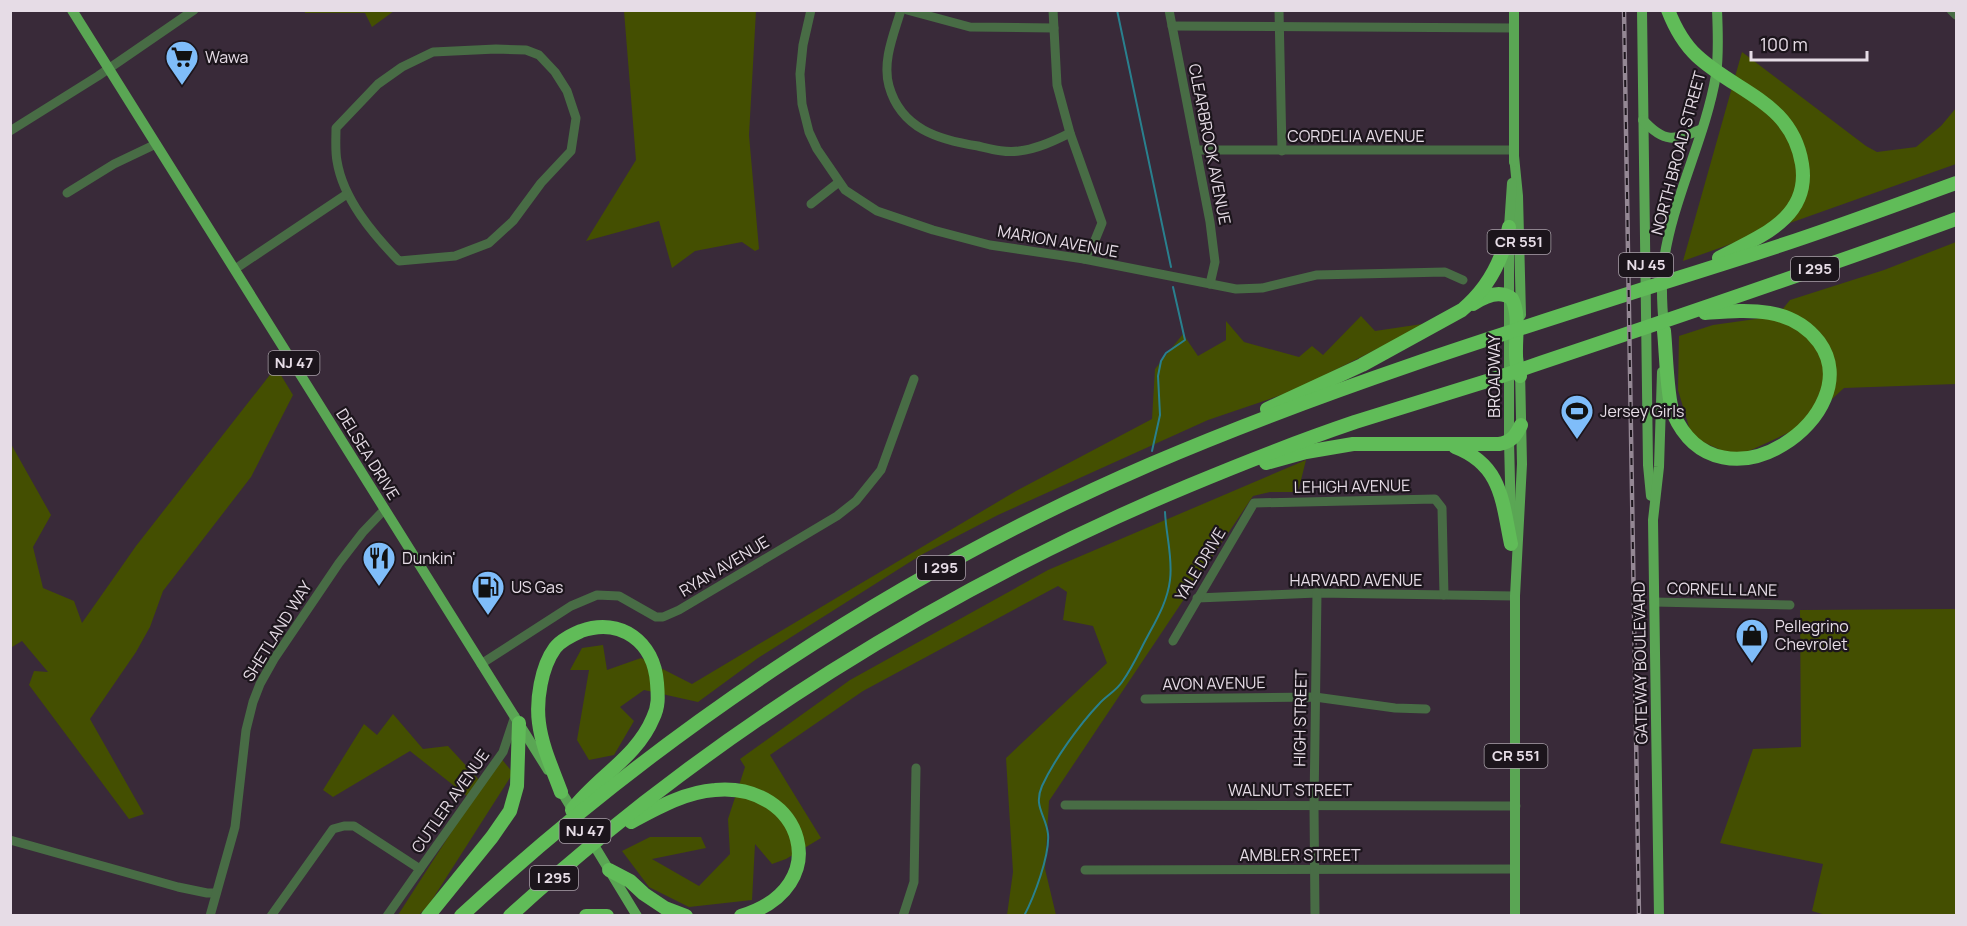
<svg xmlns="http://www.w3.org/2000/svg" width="1967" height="926" viewBox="0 0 1967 926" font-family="Manrope,sans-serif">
  <rect width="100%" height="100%" fill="#392a39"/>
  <!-- green -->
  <g fill="#444f01">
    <polygon points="305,11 305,10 394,11 372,27 365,13 305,13"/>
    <polygon points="624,11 756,11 749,135 759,249 755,251 742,242 695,251 672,268 659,221 586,241 636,160"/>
    <polygon points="1742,52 1866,146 1877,152 1916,147 1941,126 1956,108 1956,164 1683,261"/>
    <polygon points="1956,242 1956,384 1844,388 1803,426 1736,457 1692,437 1678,390 1679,336 1713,325 1777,316 1790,300 1884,270"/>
    <polygon points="1361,316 1375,331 1429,323 1293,391 1208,420 998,515 921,555 758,658 698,702 644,690 620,707 634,721 614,755 589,760 577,740 589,670 570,670 582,648 603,645 607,670 641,658 692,684 1016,491 1152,419 1155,369 1183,334 1198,356 1226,340 1226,321 1244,342 1299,357 1312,346 1323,355"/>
    <polygon points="276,367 293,395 251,477 163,591 150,627 136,652 90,719 144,814 129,819 29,685 34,671 48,672 22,641 12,647 11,645 11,444 51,515 33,547 43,588 74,601 82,623 136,546"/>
    <polygon points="1306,460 1298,492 1270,492 1253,496 1049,801 1045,869 1056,915 1007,915 1013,872 1006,758 1107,663 1093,626 1063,620 1067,592 1058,586 863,691 770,755 821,838 786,859 772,864 755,844 752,900 689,907 649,887 622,851 650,837 701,837 706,848 652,859 699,886 730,854 728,819 745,767 740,759 850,680 1048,570"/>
    <polygon points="1956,609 1956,915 1829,916 1812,911 1823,864 1720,843 1753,749 1801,747 1800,610"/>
    <polygon points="393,714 423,749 448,746 482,783 500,757 513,773 430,903 419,915 398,915 472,800 410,751 333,797 323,790 364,724 377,735"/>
  </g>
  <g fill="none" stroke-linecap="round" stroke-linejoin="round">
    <!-- stream -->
    <g stroke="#29808e" stroke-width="2">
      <polyline points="1117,10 1171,267"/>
      <polyline points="1152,451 1160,415 1158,376 1161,361 1166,353 1185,340 1173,287"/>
      <path d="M 1024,916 C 1034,897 1050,855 1048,834 C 1046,815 1033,807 1042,786 C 1054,760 1079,725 1099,704 C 1106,696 1116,691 1122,682 C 1130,671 1136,659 1142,647 C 1153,625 1167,605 1170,580 C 1173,558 1166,535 1165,512"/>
    </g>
    <!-- minor -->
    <g stroke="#486c45" stroke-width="9">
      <polyline points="811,10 803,45 800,74 802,104 809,132 817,149 845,190 877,211 933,230 990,245 1084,259 1236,289 1262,288 1316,275 1445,272 1463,280"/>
      <path d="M 901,10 C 894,34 882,61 889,86 C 901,129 939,140 978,146 C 991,149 1005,153 1019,151 C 1037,149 1054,141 1070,133"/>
      <polyline points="907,10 970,27 1054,28"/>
      <polyline points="1053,10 1057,85 1070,133 1102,223 1093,245 1084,259"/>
      <polyline points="1169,10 1210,222 1215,262 1210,284"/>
      <polyline points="1279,10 1282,151"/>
      <polyline points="1951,10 1956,15"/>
      <polyline points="1172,26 1514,28"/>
      <path d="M 496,49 L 526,50 L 539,55 L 555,72 L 567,91 L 576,118 L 571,151 L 541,183 L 513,221 L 489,243 L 455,256 L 399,261 C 373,234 343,199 337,161 C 335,151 336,139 336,128 L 378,84 L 402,67 L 433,52 Z"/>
      <polyline points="10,131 98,76 194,10"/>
      <polyline points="1197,150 1514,150"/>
      <polyline points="67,193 114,164 156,144"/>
      <polyline points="811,204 839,182"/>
      <polyline points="235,269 347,194"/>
      <polyline points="1197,598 1317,593 1515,596"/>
      <polyline points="1654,602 1790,605"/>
      <polyline points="1173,641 1254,503 1435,499 1442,508 1444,595"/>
      <polyline points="481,664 571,606 597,595 619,596 656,617 663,617 679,610 837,516 856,501 881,470 914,379"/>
      <polyline points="1145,699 1315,697 1395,708 1426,709"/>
      <polyline points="1065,805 1516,806"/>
      <polyline points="10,840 178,887 207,893 216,893"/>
      <polyline points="420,869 503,752 515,716"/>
      <polyline points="1085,870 1515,869"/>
      <polyline points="210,916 235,827 246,730 253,702 260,684 274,659 339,563 363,532 385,509"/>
      <polyline points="271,916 333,829 344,826 354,826 420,869 387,916"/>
      <polyline points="903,916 914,882 916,768"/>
      <polyline points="1315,916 1314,805 1317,593"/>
    </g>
    <!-- major -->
    <g stroke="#5aa654" stroke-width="10">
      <polyline points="72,10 548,770"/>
      <polyline points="1642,10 1648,465 1651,496"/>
      <path d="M 1643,120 C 1664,143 1674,141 1702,129"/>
      <polyline points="1514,156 1518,196 1521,315"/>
      <polyline points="1514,162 1514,10"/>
      <path d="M 1664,327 C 1662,307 1661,287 1663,267 C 1671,201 1705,140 1716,75 C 1719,54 1718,32 1717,10"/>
      <polyline points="1511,521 1509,441 1509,227 1512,183"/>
      <polyline points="558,786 637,916"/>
      <polyline points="1515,916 1515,596 1522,464 1520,370"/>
      <polyline points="1659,916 1653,520 1659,467 1662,372"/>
    </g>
    <!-- highway -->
    <g stroke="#60bc58" stroke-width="14">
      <path d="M 1668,10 C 1675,28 1684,44 1697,56 C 1737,93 1792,102 1802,164 C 1811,219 1758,237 1719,258"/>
      <path d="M 1473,304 C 1485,296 1500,289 1512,299 C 1523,321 1510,352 1520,376"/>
      <path d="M 1664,331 C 1666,350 1667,398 1673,413 C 1720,521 1871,413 1819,342 C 1791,305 1746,310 1705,313"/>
      <path d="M 1267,409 L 1362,365 L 1462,310 C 1487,289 1503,260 1509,227"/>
      <path d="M 1455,447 C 1502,465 1502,501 1511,544"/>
      <path d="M 1266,463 L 1306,452 L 1353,444 L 1499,444 C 1511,442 1516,436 1521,425"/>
      <path d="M 561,792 C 553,770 542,747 539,723 C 536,701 541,667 555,648 C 561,640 572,635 581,631 C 621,617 654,642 657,683 C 658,696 659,706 653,718 C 637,757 597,777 572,810"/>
      <path d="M 631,822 C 657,808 685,792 715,790 C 803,782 837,887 741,916"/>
      <polyline points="609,870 630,881 644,894 665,908 686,916"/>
      <polyline points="428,916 492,837 510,811 517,786 519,723"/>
      <path d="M 461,916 C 663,729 898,573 1151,464 C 1347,380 1553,318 1757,253 C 1824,232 1890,207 1956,183"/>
      <path d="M 510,916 C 706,736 943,588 1188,486 C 1243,463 1299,441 1355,422 C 1399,408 1443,395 1487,381 C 1644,328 1801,276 1956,219"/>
      <polyline points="586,916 607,916"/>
    </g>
    <defs>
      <polyline id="rail" points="1624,10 1639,916"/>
    </defs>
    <!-- rail casing -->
    <use href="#rail" stroke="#948794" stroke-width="4.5"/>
    <!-- rail -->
    <use href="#rail" stroke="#1c151c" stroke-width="2" stroke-dasharray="7" stroke-linecap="butt"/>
  </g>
  <!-- icons -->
  <defs>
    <symbol id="supermarket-pin" viewBox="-11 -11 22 30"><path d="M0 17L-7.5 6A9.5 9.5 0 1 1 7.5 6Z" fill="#7fbdfa" stroke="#1c151c"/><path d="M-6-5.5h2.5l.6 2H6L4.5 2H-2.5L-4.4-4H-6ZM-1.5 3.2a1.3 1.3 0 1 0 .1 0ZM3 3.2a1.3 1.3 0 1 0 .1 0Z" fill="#111"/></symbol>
    <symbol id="stadium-pin" viewBox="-11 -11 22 30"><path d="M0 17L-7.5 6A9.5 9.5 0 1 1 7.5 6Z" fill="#7fbdfa" stroke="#1c151c"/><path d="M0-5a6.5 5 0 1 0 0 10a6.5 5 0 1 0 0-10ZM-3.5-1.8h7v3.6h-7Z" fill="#111"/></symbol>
    <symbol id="restaurant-pin" viewBox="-11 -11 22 30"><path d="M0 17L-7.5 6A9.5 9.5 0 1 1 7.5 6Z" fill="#7fbdfa" stroke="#1c151c"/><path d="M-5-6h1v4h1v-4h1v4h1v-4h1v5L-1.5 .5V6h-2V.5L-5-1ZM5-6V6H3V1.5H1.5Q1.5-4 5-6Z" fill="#111"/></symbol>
    <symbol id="fuel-pin" viewBox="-11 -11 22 30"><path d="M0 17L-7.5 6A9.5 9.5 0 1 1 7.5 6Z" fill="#7fbdfa" stroke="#1c151c"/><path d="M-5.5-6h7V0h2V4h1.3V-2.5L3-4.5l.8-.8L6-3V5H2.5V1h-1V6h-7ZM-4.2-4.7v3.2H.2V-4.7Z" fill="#111"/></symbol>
    <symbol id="shop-pin" viewBox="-11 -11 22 30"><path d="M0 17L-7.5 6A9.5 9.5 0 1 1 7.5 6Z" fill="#7fbdfa" stroke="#1c151c"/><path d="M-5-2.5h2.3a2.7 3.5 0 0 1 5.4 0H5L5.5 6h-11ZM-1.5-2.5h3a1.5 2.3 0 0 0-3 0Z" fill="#111"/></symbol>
  </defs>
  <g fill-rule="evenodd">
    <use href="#supermarket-pin" x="163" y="38" width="38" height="52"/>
    <use href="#stadium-pin" x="1558" y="392" width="38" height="52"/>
    <use href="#restaurant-pin" x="360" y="539" width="38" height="52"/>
    <use href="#fuel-pin" x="469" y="568" width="38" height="52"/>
    <use href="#shop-pin" x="1733" y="616" width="38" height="52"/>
  </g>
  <g text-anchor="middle" stroke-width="4.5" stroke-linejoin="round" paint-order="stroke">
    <!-- shield labels -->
    <g fill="#1c151c" stroke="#a9a0a9" stroke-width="1.5">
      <rect x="1487.5" y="230" width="63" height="24" rx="4.5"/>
      <rect x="1619" y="253" width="54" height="24" rx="4.5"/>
      <rect x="1791" y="257" width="48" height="24" rx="4.5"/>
      <rect x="268.5" y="351" width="51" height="24" rx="4.5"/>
      <rect x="917" y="556" width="48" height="24" rx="4.5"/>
      <rect x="1484.5" y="744" width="63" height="24" rx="4.5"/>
      <rect x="559.5" y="819" width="51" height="24" rx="4.5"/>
      <rect x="530" y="866" width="48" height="24" rx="4.5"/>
    </g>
    <g font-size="15" font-weight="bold" fill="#e6dce6">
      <text x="1519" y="247">CR 551</text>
      <text x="1646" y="270">NJ 45</text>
      <text x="1815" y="274">I 295</text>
      <text x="294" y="368">NJ 47</text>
      <text x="941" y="573">I 295</text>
      <text x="1516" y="761">CR 551</text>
      <text x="585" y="836">NJ 47</text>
      <text x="554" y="883">I 295</text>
    </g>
    <!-- poi labels -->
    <g font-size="16" fill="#e6dce6" stroke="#1c151c" text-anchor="start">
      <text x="205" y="63">Wawa</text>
      <text x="1600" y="417">Jersey Girls</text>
      <text x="402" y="564">Dunkin'</text>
      <text x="511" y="593">US Gas</text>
      <text x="1775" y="632">Pellegrino<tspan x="1775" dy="18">Chevrolet</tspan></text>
    </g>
    <!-- street labels -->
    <g font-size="16" fill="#e6dce6" stroke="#1c151c">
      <text x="1356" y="142">CORDELIA AVENUE</text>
      <text transform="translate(1210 144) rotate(79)" y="6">CLEARBROOK AVENUE</text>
      <text transform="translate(1678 153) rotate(-75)" y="6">NORTH BROAD STREET</text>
      <text transform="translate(1058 241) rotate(10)" y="6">MARION AVENUE</text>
      <text transform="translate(1494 376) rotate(-90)" y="6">BROADWAY</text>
      <text transform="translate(368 454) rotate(58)" y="6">DELSEA DRIVE</text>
      <text transform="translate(1352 486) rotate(-1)" y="6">LEHIGH AVENUE</text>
      <text transform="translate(1200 564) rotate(-59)" y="6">YALE DRIVE</text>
      <text transform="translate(724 566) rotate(-31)" y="6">RYAN AVENUE</text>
      <text x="1356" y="586">HARVARD AVENUE</text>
      <text transform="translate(1722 589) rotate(1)" y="6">CORNELL LANE</text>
      <text transform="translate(277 631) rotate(-58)" y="6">SHETLAND WAY</text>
      <text transform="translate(1640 663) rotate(-91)" y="6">GATEWAY BOULEVARD</text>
      <text transform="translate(1214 683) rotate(-1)" y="6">AVON AVENUE</text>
      <text transform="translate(1300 718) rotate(-89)" y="6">HIGH STREET</text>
      <text x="1290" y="796">WALNUT STREET</text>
      <text transform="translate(450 801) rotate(-55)" y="6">CUTLER AVENUE</text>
      <text x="1300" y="861">AMBLER STREET</text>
    </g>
  </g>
  <!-- border -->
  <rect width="1967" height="926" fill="none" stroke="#e6dce6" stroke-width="24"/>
  <!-- scale -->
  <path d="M1751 51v9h116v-9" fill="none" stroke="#e6dce6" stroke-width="3"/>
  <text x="1760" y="51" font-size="18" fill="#e6dce6" stroke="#1c151c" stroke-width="4.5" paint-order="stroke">100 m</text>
</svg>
